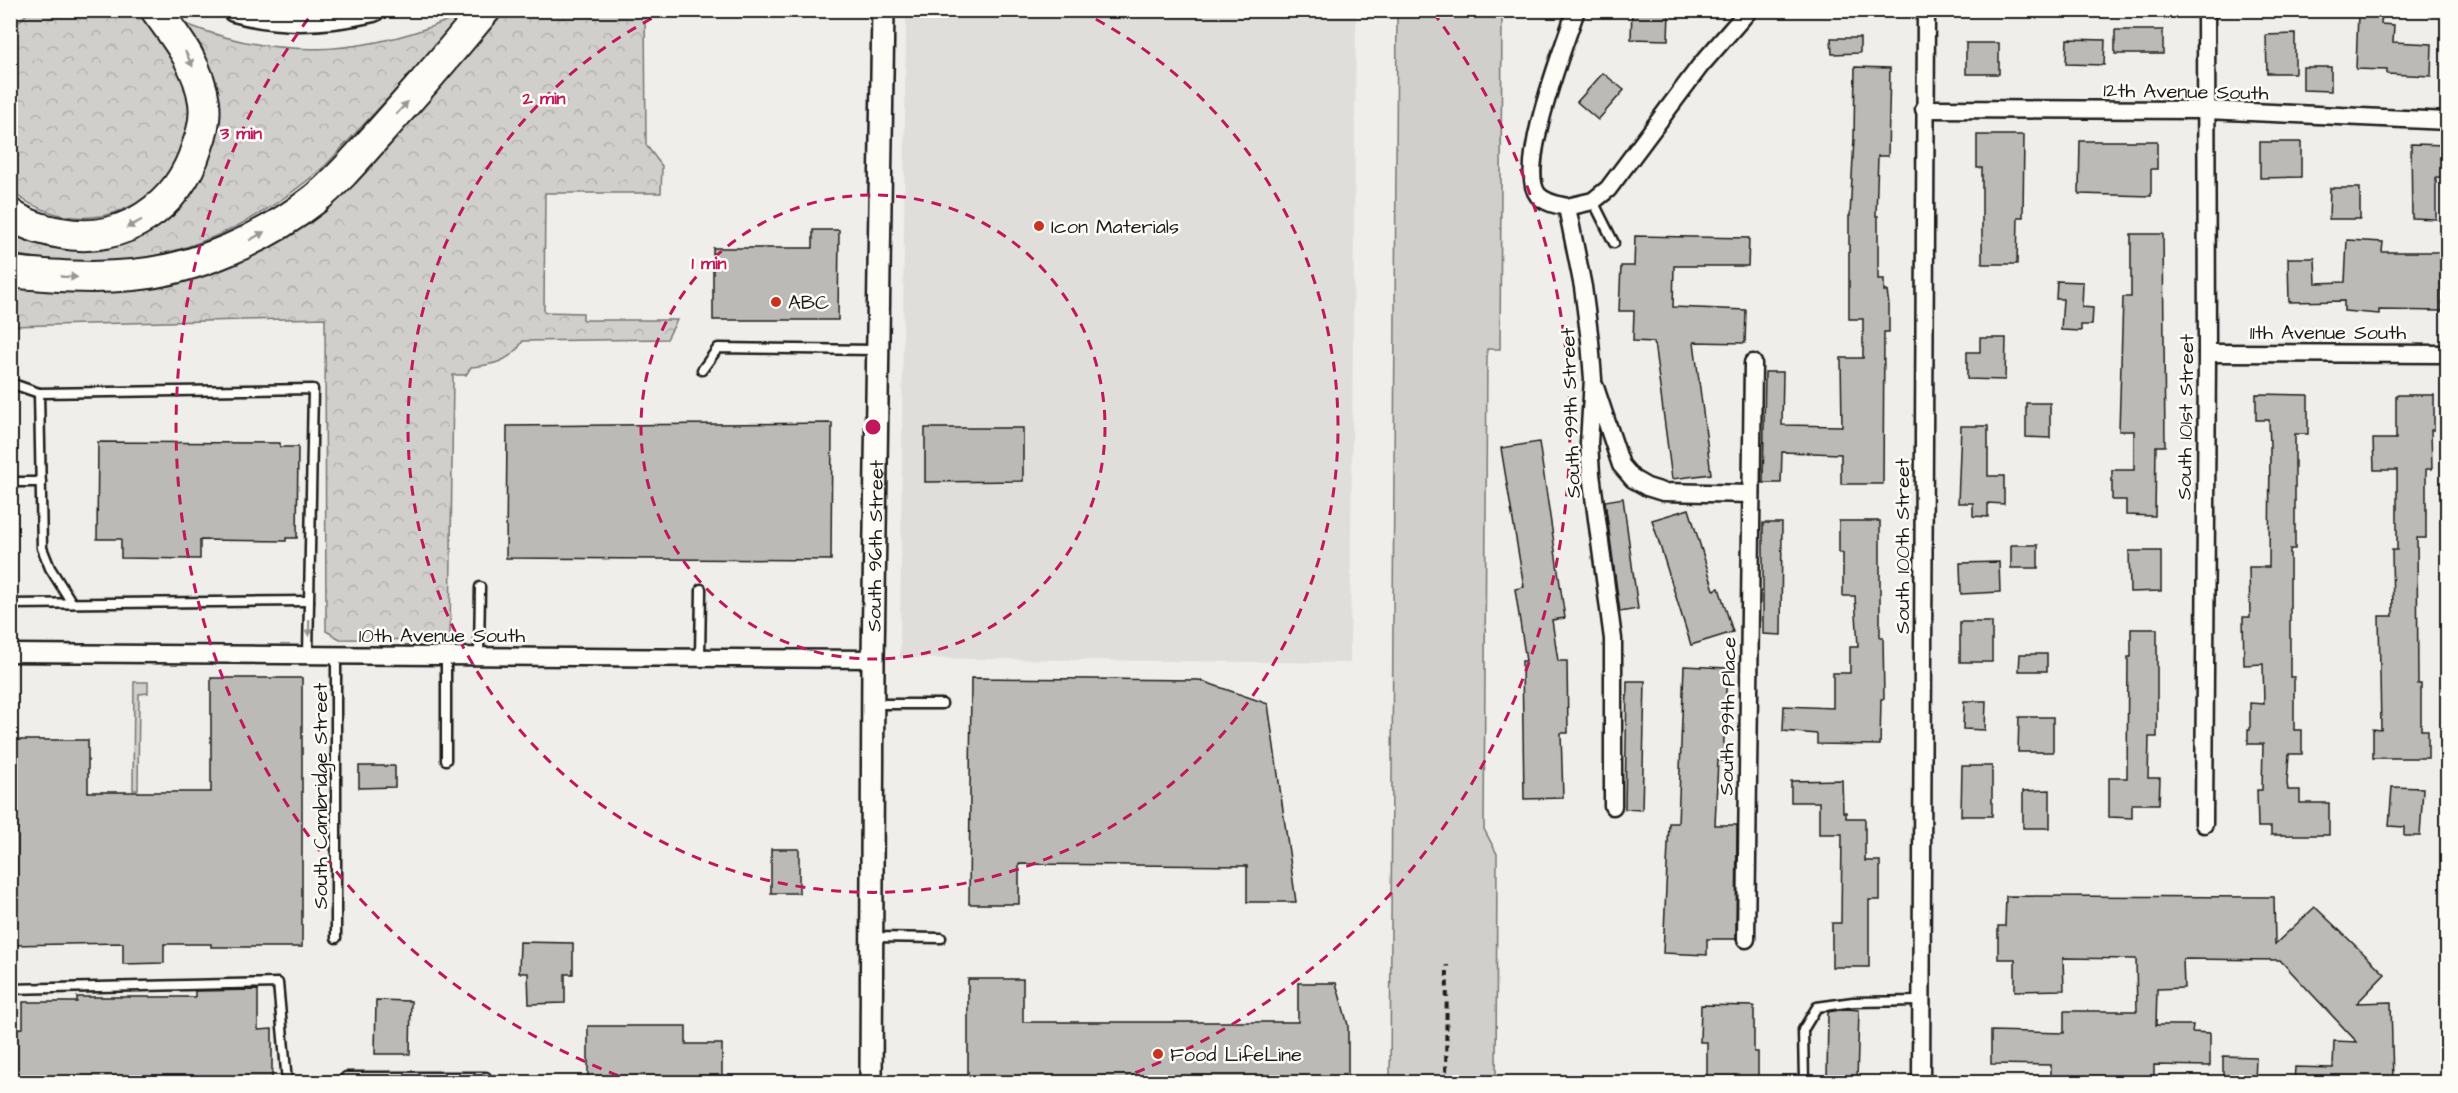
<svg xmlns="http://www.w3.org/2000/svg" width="2458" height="1093" viewBox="0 0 2458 1093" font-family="'Architects Daughter',sans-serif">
  <defs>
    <pattern id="forest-crowns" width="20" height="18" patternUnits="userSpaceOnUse" patternTransform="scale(1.5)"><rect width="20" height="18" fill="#d0cfcc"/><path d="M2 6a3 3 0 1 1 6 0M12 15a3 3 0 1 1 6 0" fill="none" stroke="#b2b1af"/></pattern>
  </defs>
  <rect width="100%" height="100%" fill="#f0eeea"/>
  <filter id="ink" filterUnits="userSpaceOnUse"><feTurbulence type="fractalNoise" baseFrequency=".0167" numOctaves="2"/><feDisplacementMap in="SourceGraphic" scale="12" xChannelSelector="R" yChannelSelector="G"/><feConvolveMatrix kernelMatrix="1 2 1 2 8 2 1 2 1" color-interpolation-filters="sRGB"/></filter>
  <g filter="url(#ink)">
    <!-- built -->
    <polygon fill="#e0deda" points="906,11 1356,11 1350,663 900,658"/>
    <!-- green -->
    <g fill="#d0cfcc" stroke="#767674" stroke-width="1.5">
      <polygon points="1397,11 1502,11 1500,349 1487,349 1484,829 1497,854 1496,1082 1390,1082"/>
      <polygon points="134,682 148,682 148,693 139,694 138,790 133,790"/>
    </g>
    <!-- forest -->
    <g fill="url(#forest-crowns)" stroke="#767674" stroke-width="1.5">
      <path d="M 30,11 L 133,11 C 149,24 166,37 177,56 C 182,65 183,78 186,87 C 187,94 191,102 191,110 C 191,127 185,143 177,158 C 145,224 66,235 11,191 L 11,29 Z"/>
      <path d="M 506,11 L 645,11 L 646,145 L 662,166 L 661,193 L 545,193 L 544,312 L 583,313 L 583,320 L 677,320 L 667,339 L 523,341 C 511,361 494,365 471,367 L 466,375 L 453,375 L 450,640 L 340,639 L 326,631 L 325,318 L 11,326 L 10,287 L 53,291 L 138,289 L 378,155 Z"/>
      <path d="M 468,12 L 326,165 C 259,224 175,265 84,262 C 59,262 35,258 11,254 L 10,225 L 78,246 L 202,174 L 212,152 L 216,132 L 216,91 L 202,47 L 186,24 C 284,63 374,54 468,12 Z"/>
    </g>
    <!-- building -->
    <g fill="#bbbab6" stroke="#1c1c1c" stroke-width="1.5">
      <polygon points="1632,11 1669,12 1668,40 1631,39"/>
      <polygon points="2358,13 2382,14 2381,24 2394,25 2393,42 2432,44 2431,76 2387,74 2387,70 2356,69"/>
      <rect x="2115" y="30" width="48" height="24"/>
      <polygon points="2295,34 2295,73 2267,73 2266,35"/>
      <polygon points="1831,38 1860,38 1860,53 1832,54"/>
      <polygon points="2067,39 2105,40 2104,65 2066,64"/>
      <rect x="1966" y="43" width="33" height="31"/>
      <polygon points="1855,67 1890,68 1888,156 1878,156 1876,216 1878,216 1878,279 1884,279 1884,291 1887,291 1889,305 1889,332 1884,332 1883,484 1841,484 1841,454 1782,452 1781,483 1763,483 1765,372 1783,372 1782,425 1842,426 1841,358 1863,358 1863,319 1849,319 1849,216 1850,216 1854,138"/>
      <polygon points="2303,67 2331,67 2331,91 2303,90"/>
      <polygon points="1603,73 1624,90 1598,120 1577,102"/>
      <polygon points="1977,135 2024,135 2023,217 2018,217 2017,264 1982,264 1982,168 1977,168"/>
      <polygon points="2080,141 2157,141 2157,169 2151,169 2151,196 2079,194"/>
      <polygon points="2260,142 2301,142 2301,177 2260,178"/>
      <polygon points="2411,144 2448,145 2448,177 2436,177 2436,219 2412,218"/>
      <polygon points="2330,188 2360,188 2360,219 2329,219"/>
      <polygon points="813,230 839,230 838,320 713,320 713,248 813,248"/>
      <polygon points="2131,234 2163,234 2165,446 2156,446 2155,516 2126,515 2126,500 2112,500 2112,470 2134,470 2134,431 2119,431 2123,297 2131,297"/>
      <polygon points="1635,236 1749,238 1748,266 1674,266 1673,307 1746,310 1745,343 1694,342 1711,474 1672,479 1654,342 1633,341 1634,311 1619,311 1621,266 1634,266"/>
      <polygon points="2347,240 2383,242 2382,252 2442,252 2442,311 2379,310 2379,314 2344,311 2344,301 2289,302 2288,258 2315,258 2316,283 2345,282"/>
      <polygon points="2057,281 2083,282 2082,307 2093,308 2092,325 2081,325 2081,331 2061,330 2063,299 2056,299"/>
      <polygon points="1980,338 2006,338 2005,380 1967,379 1967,352 1980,352"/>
      <polygon points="2256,394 2308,395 2308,434 2295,434 2295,549 2290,549 2290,677 2294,677 2294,730 2302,730 2302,754 2289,754 2287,783 2288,790 2300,790 2300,803 2329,803 2329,835 2271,835 2271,827 2258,827 2257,790 2262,790 2263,744 2248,744 2248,729 2250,729 2250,703 2264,704 2263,664 2244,665 2243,617 2250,617 2249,567 2269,567 2270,446 2269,420 2256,420"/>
      <polygon points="2396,395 2434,395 2434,430 2431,430 2432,469 2426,469 2426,538 2417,538 2418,684 2421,684 2421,730 2428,730 2428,758 2373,758 2373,729 2381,730 2379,616 2393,616 2392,550 2397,550 2397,470 2374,470 2373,439 2396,439"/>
      <polygon points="2026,403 2050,403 2050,438 2026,437"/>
      <polygon points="832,423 831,560 506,558 507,426"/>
      <polygon points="1961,426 1988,426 1988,476 2004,476 2004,504 1988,503 1988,517 1973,516 1973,503 1958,503"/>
      <polygon points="925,428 1023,428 1023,481 925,482"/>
      <polygon points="98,442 280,443 280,447 298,447 297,538 286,538 286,541 200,540 200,559 121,558 121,539 97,539"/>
      <polygon points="1539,442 1565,618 1552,620 1558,661 1567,661 1568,733 1561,733 1563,798 1524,799 1522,661 1526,661 1515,589 1524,587 1501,448"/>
      <polygon points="1623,498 1638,609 1620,612 1605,501"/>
      <polygon points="1689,509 1714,590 1719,588 1733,632 1691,645 1652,520"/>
      <polygon points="1839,521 1880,521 1880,637 1883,637 1884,699 1881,699 1880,745 1817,744 1817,734 1783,731 1784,706 1833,708 1833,673 1850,673 1850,647 1858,647 1855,596 1843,596 1843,553 1839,553"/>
      <polygon points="1763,523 1782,523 1781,635 1763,634"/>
      <rect x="2011" y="545" width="27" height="23"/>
      <polygon points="2129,551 2161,551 2161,591 2130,592"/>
      <polygon points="1999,562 2000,592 1961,594 1960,563"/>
      <rect x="1960" y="622" width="32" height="40"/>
      <polygon points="2131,629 2157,629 2157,737 2149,737 2148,778 2160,778 2159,804 2132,804 2132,818 2109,817 2109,778 2127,778 2128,657 2131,657"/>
      <polygon points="2020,654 2047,654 2047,671 2019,671"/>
      <polygon points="1684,666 1727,668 1723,761 1718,760 1715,825 1737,825 1736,939 1707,939 1707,955 1663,953 1669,823 1678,823"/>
      <polygon points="211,678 302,678 302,947 211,947 211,944 164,944 164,963 123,964 123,943 10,945 10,740 88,740 88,792 211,792"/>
      <polygon points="971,678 1199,680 1268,704 1296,902 1247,902 1247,866 1019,864 1019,904 969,904"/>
      <polygon points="1627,681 1645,681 1642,810 1625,809"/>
      <polygon points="1964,701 1986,701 1985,730 1963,729"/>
      <polygon points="2019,717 2053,717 2053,752 2018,752"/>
      <polygon points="359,766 395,766 395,787 359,788"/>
      <polygon points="1962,766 1992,766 1992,816 1961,816"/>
      <polygon points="1842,780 1843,812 1846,812 1846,818 1865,818 1865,861 1880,861 1880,900 1869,900 1869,967 1832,967 1832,923 1841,923 1842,834 1819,834 1819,802 1791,802 1791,781"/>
      <polygon points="2392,787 2423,788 2420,836 2404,836 2404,827 2389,826"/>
      <polygon points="2050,790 2050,828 2023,828 2023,791"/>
      <rect x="771" y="849" width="28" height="44"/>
      <polygon points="2006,896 2274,897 2275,944 2315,907 2385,974 2357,1003 2391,1002 2393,1083 2294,1083 2295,1067 2333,1068 2334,1041 2357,1042 2280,960 2183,959 2184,988 2157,989 2156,1025 2193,1025 2192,1032 2210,1033 2210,1066 2154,1065 2154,1076 2051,1077 2051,1065 1991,1064 1991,1031 2064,1033 2064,1011 2137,1011 2136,959 2063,958 2064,990 2015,991 2015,959 1998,959 1998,926 2005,926"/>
      <polygon points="520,942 573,943 573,974 565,974 565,1003 529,1004 528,973 519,973"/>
      <polygon points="968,979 1023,979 1023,1022 1298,1022 1298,983 1336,983 1348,1025 1348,1083 968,1083"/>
      <polygon points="258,990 258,1030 272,1029 272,1083 10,1083 10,1029 23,1028 23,1002 77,1002 77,997 195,997 195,991"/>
      <polygon points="376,1000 411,1001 410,1054 375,1054"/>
      <polygon points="1701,1005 1754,1006 1754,1052 1758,1052 1758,1083 1707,1083 1707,1042 1700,1042"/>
      <polygon points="1846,1009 1859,1010 1857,1081 1827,1080 1828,1012"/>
      <polygon points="588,1026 686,1026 686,1044 722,1044 722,1083 588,1083"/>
      <polygon points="2223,1056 2256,1057 2255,1083 2223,1083"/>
    </g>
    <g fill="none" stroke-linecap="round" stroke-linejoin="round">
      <defs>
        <g id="service">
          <polyline points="1593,201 1614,243"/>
          <polyline points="702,370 718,348 876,350"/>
          <polyline points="10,383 39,393"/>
          <polyline points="10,482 41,482"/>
          <polyline points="72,603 50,568 42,548 39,393 313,389 308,655"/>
          <polyline points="10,604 309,601"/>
          <polyline points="446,656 446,760"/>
          <polyline points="479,656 480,587"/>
          <polyline points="700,658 701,589"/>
          <polyline points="874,704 942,704"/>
          <polyline points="873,937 941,938"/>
          <polyline points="336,938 336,655"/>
          <polyline points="10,989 278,983 287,1082"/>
          <polyline points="346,1082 346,1077 486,1077"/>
          <polyline points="1804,1082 1803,1030 1817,1007 1853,1002 1921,1001"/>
        </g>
        <g id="minor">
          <path d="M 1576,10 C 1565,44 1516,168 1538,195 C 1545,203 1558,205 1567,207 L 1583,287 L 1590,341 L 1593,379 L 1589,443 L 1591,474 L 1613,639 L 1613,806"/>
          <polyline points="1924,109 2206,110 2448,121"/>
          <polyline points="1567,207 1593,201 1608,189 1700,66 1749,10"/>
          <polyline points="2207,353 2448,354"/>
          <polyline points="1595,387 1621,465 1633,479 1647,487 1663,492 1751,494"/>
          <polyline points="10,653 873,659"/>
          <polyline points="2204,824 2207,353 2206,10"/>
          <polyline points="1746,939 1753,363"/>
          <polyline points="1921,1082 1926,10"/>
        </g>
        <g id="tertiary">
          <path id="s1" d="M 871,1082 L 873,659 L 883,10"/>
        </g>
        <path id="secondary" d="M 234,10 C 280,23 326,21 373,10"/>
        <g id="motorway">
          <path d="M 10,214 C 25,225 43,230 61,233 C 123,245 179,206 197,147 C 202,134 206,117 204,102 C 199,66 177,39 156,10"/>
          <path d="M 10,272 C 52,276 91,279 133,275 C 197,269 264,239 315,199 C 340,179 360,154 381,131 C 417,91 451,51 485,10"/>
        </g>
      </defs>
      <!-- service casing -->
      <use href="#service" stroke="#1c1c1c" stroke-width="13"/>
      <!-- minor casing -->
      <use href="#minor" stroke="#1c1c1c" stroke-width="21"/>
      <!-- tertiary casing -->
      <use href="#tertiary" stroke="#1c1c1c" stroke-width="26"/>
      <!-- secondary casing -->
      <use href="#secondary" stroke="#1c1c1c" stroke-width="27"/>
      <!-- motorway casing -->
      <use href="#motorway" stroke="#1c1c1c" stroke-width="34"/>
      <!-- path -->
      <polyline stroke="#1c1c1c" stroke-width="4" stroke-dasharray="6 4.5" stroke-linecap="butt" points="1446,1082 1447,965"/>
      <!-- service -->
      <use href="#service" stroke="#fdfcf7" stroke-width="8"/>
      <!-- minor -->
      <use href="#minor" stroke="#fdfcf7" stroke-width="16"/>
      <!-- tertiary -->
      <use href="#tertiary" stroke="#fdfcf7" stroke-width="21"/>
      <!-- secondary -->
      <use href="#secondary" stroke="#fdfcf7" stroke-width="22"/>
      <!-- motorway -->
      <use href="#motorway" stroke="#fdfcf7" stroke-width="30"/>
    </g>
    <!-- one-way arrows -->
    <defs><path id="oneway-solid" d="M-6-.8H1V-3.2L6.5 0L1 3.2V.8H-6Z" transform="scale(1.5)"/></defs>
    <g fill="#989794">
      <use href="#oneway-solid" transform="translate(189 59) rotate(64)"/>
      <use href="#oneway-solid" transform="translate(402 108) rotate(-48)"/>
      <use href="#oneway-solid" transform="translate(134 224) rotate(152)"/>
      <use href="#oneway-solid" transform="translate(257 236) rotate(-30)"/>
      <use href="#oneway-solid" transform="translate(69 277) rotate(3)"/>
      <use href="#oneway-solid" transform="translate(309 628) rotate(91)"/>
    </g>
  </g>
  <!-- distance rings -->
  <g fill="none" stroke="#c2185b" stroke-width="3" stroke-dasharray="10 8">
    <circle cx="873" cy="427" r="232"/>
    <path d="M1080 11A465 465 0 1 1 666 11"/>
    <path d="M635 1082A697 697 0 0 1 313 12M1433 12A697 697 0 0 1 1111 1082"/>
  </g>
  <!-- markers -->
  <g fill="#c8321e" stroke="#fdfcf7" stroke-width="2">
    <circle cx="1039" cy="226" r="6"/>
    <circle cx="776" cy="302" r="6"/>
    <circle cx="1158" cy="1054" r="6"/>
  </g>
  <g text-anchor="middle" stroke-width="5" stroke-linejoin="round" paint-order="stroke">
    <!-- street labels -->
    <g font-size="20" fill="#1c1c1c" stroke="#fdfcf7">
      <text transform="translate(2186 91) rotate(1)" y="7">12th Avenue South</text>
      <text x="2328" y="339">11th Avenue South</text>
      <text transform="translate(1570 413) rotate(-92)" y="7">South 99th Street</text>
      <text transform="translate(2185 417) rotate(-89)" y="7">South 101st Street</text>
      <text dy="7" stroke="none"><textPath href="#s1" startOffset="536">South 96th Street</textPath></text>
      <text transform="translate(1902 546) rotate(-90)" y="7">South 100th Street</text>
      <text x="442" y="642">10th Avenue South</text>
      <text transform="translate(1727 716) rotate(-89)" y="7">South 99th Place</text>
      <text transform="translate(320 796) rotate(-90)" y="7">South Cambridge Street</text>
    </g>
    <!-- poi labels -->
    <g font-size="20" fill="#1c1c1c" stroke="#fdfcf7" text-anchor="start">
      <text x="1051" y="233">Icon Materials</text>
      <text x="788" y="309">ABC</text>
      <text x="1170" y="1061">Food LifeLine</text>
    </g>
  </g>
  <circle cx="873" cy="427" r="9" fill="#c2185b" stroke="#fdfcf7" stroke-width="3"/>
  <g font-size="18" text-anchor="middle" font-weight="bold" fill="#c2185b" stroke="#fdfcf7" stroke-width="5" stroke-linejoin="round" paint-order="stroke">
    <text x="544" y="104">2 min</text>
    <text x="241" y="139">3 min</text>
    <text x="709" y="269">1 min</text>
  </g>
  <!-- margin -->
  <rect width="2458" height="1093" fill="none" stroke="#fdfcf7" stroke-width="36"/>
  <rect x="18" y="18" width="2422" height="1057" fill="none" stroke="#1c1c1c" stroke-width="2" filter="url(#ink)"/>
</svg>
